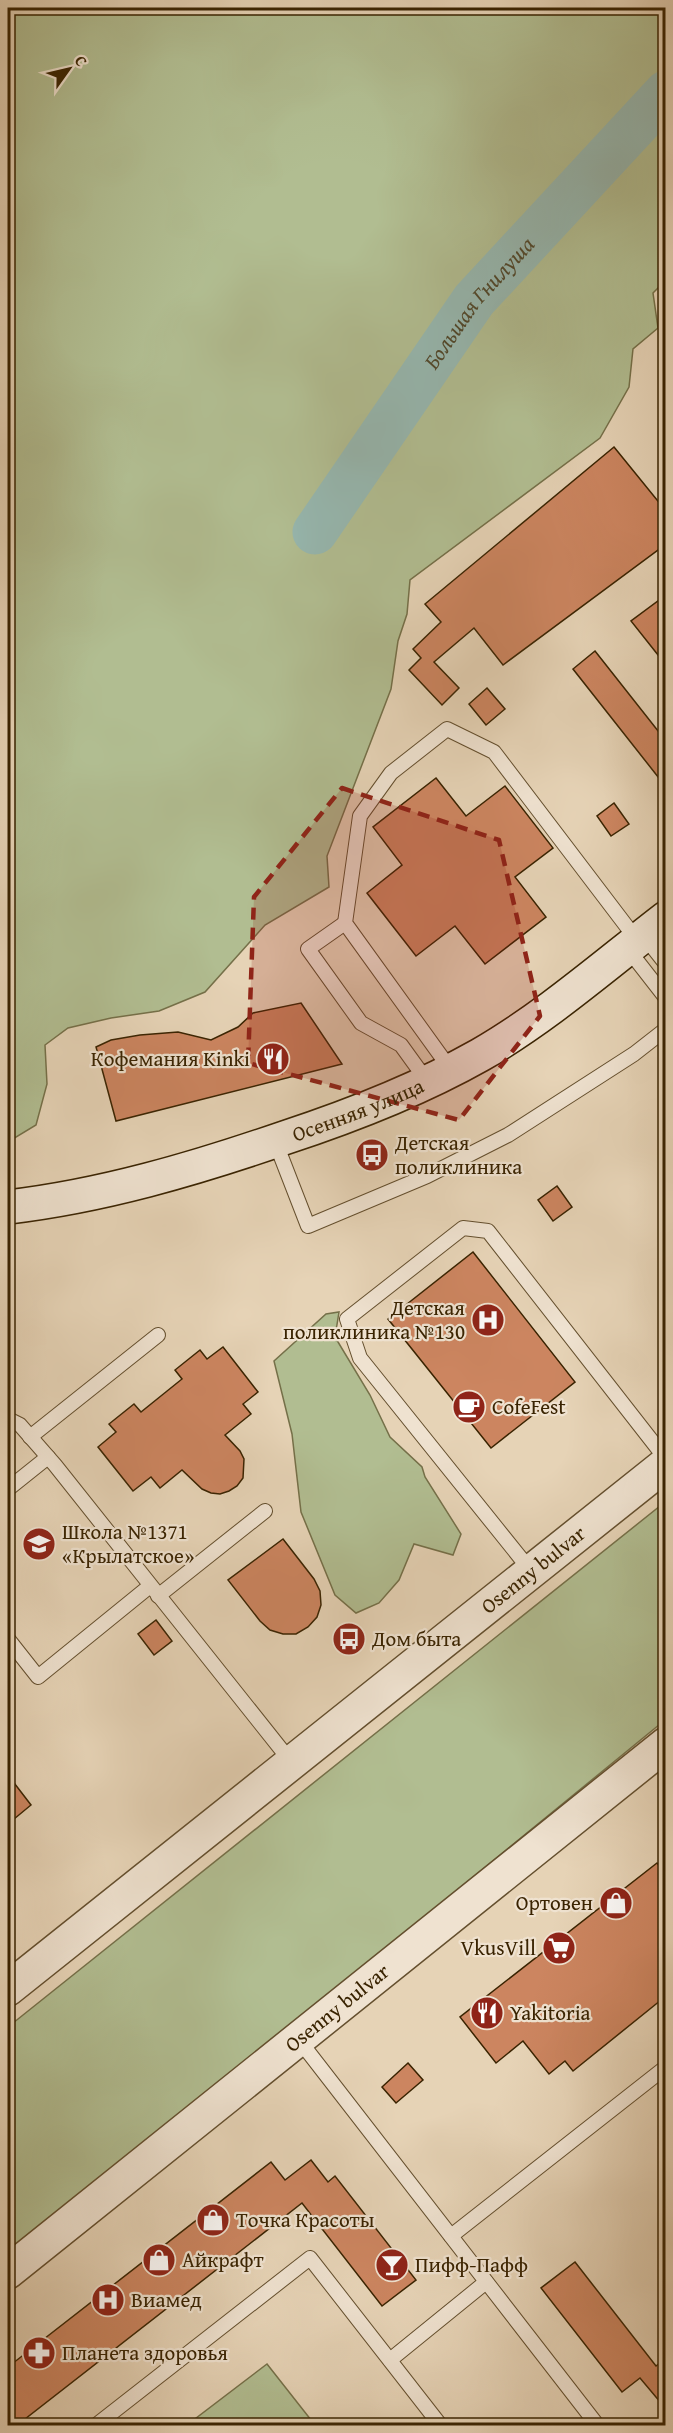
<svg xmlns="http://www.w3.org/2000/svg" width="673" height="2433" viewBox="0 0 673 2433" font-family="'Gentium Book Plus',serif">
  <rect width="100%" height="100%" fill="#e6d3b6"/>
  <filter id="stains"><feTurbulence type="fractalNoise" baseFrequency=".00333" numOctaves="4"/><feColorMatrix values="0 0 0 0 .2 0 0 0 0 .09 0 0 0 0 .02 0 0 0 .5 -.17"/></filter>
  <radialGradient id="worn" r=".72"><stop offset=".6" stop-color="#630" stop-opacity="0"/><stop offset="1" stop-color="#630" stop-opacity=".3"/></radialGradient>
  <!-- green -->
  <g fill="#b1bd91" stroke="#757049" stroke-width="1.5">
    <polygon points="8,8 665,8 666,280 653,293 658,328 633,349 629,387 600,438 410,580 407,614 398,641 391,689 327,856 329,887 265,925 205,992 159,1011 111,1018 68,1028 45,1045 47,1084 36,1125 8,1142"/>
    <polygon points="339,1312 335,1337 370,1395 390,1437 422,1467 425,1477 461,1534 453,1555 414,1544 399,1580 379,1603 356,1613 335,1595 301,1512 292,1434 274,1361 326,1314"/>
    <polygon points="665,1502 665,1720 262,2050 8,2253 8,2027"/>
    <polygon points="267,2364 315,2425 187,2425"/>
  </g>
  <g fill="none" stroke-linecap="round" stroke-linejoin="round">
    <!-- river -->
    <path stroke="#96b7af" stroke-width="45" id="s1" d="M 315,532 L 474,300 L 666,93"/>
  </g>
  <!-- building -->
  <g fill="#cc8560" stroke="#392301" stroke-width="1.5">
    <polygon points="614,447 666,511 666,544 503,665 474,628 434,662 459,688 442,705 409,670 421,658 413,649 441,622 425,604"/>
    <polygon points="666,595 666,665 631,621"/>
    <polygon points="595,651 666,741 666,787 573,669"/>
    <polygon points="487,688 505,709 486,725 469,704"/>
    <polygon points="436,778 466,816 505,786 553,848 515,877 546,917 485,964 455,926 416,956 367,893 402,865 373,827"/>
    <polygon points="614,803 629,824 611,836 597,816"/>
    <polygon points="301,1003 342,1064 116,1121 96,1047 111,1040 140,1035 178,1032 211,1040 238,1027 253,1013"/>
    <polygon points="557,1186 572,1207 553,1221 538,1200"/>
    <polygon points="473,1252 575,1382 491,1448 388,1319"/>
    <polygon points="223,1347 258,1392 243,1404 251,1414 225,1435 240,1451 244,1459 243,1478 237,1486 229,1491 220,1494 211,1493 202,1489 182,1470 160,1488 151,1477 133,1491 98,1447 116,1432 109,1424 134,1404 141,1412 182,1379 175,1370 200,1350 207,1359"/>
    <polygon points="283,1539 314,1579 320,1591 321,1605 317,1617 308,1627 296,1634 283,1634 270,1630 260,1621 228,1580"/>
    <polygon points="156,1620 172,1641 154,1655 138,1634"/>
    <polygon points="8,1775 31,1805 8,1824"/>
    <polygon points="657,1863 666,1874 666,1996 573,2071 565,2061 549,2074 523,2041 496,2063 460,2017"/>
    <polygon points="408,2063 423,2080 396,2103 382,2087"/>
    <polygon points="311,2160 328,2182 335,2176 416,2280 382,2306 302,2203 16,2426 8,2426 8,2367 271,2162 285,2180"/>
    <polygon points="575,2262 656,2366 666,2358 666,2409 640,2378 622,2392 541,2288"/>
  </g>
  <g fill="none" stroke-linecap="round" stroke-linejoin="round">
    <defs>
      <g id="service">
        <polyline points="345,923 308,949 361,1023 401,1045 427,1081"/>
        <polyline points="643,935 666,964"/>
        <polyline points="627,948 666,998"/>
        <polyline points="451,1070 345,923 360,816 391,773 447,729 494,752 637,940"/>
        <polyline points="275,1141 308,1226 427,1176 508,1135 634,1054 666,1029"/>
        <polyline points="8,1419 20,1425 55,1465 292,1763"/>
        <polyline points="30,1437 158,1335"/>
        <polyline points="8,1489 48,1457"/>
        <polyline points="531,1571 360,1358 347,1319 463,1228 488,1231 666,1459"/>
        <polyline points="158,1596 265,1511"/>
        <polyline points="8,1639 38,1677 150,1586"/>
        <polyline points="299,2040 598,2426"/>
        <polyline points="451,2236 666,2067"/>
        <polyline points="390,2360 486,2282"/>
        <polyline points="95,2426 310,2258 441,2426"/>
      </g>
      <g id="tertiary">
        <path id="s2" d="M 8,1989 L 666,1464"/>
        <path id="s3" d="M 8,2272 L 666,1744"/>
      </g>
      <g id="secondary">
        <path id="s4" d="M 8,1207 C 102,1196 194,1169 284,1138 C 351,1116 418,1090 480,1055 C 546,1017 605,965 666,918"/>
      </g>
    </defs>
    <!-- service casing -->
    <use href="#service" stroke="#644f2e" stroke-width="16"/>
    <!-- tertiary casing -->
    <use href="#tertiary" stroke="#644f2e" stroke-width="36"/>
    <!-- secondary casing -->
    <use href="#secondary" stroke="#392301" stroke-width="36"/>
    <!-- service -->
    <use href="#service" stroke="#efe2d0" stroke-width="14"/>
    <!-- tertiary -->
    <use href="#tertiary" stroke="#efe2d0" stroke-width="33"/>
    <!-- secondary -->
    <use href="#secondary" stroke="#efe2d0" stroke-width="33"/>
  </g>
  <!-- marked area -->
  <path fill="#8f2418" fill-opacity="0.2" stroke="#8f2418" stroke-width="4.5" stroke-dasharray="12 8" stroke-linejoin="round" d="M 342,788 L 499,840 L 540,1016 L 459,1120 L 248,1063 L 254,897 Z"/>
  <!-- icons -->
  <defs>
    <symbol id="restaurant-disc" viewBox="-11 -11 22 22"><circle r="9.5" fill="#8f2418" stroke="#efe2d0"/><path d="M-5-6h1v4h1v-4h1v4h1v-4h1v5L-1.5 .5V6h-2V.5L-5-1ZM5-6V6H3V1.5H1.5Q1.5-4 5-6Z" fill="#fff"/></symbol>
    <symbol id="bus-disc" viewBox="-11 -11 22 22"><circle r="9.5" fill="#8f2418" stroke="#efe2d0"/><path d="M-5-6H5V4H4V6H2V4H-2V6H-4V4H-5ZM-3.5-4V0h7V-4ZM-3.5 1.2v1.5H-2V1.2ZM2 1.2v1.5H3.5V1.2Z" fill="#fff"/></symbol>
    <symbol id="hospital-disc" viewBox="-11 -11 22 22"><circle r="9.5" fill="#8f2418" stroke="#efe2d0"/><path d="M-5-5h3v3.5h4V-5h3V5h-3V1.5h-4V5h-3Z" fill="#fff"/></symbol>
    <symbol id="cafe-disc" viewBox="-11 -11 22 22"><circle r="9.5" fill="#8f2418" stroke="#efe2d0"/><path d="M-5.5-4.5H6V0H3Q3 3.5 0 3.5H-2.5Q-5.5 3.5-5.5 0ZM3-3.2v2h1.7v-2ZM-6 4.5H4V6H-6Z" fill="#fff"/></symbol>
    <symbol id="school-disc" viewBox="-11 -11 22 22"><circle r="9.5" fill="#8f2418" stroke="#efe2d0"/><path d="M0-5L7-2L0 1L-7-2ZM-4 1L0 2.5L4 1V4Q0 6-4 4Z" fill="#fff"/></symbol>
    <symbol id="shop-disc" viewBox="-11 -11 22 22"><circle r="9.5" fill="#8f2418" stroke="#efe2d0"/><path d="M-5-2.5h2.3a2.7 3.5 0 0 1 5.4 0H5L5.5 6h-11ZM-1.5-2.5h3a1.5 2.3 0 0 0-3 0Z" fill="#fff"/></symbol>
    <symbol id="supermarket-disc" viewBox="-11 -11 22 22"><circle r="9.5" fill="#8f2418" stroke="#efe2d0"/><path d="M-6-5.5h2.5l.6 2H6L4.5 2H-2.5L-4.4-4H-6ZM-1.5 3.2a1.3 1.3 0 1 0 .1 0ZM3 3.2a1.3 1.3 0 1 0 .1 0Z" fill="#fff"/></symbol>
    <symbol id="bar-disc" viewBox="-11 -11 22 22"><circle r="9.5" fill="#8f2418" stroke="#efe2d0"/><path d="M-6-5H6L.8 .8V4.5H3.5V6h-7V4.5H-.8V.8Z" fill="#fff"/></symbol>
    <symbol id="pharmacy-disc" viewBox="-11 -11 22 22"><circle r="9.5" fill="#8f2418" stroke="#efe2d0"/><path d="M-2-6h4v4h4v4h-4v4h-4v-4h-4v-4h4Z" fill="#fff"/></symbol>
  </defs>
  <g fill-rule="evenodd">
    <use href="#restaurant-disc" x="254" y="1040" width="38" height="38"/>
    <use href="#bus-disc" x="353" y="1136" width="38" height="38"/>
    <use href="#hospital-disc" x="469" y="1301" width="38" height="38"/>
    <use href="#cafe-disc" x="450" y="1388" width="38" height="38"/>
    <use href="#school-disc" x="20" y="1525" width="38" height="38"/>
    <use href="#bus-disc" x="330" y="1620" width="38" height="38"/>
    <use href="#shop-disc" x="597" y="1884" width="38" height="38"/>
    <use href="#supermarket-disc" x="540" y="1929" width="38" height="38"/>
    <use href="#restaurant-disc" x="468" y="1994" width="38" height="38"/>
    <use href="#shop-disc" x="194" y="2201" width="38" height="38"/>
    <use href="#shop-disc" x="140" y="2241" width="38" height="38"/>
    <use href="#bar-disc" x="373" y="2246" width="38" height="38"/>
    <use href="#hospital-disc" x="89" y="2281" width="38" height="38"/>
    <use href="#pharmacy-disc" x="20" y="2334" width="38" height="38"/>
  </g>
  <g text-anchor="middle" stroke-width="4.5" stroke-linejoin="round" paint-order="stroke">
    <!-- poi labels -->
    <g font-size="21" fill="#392301" stroke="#efe2d0" text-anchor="start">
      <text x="250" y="1066" text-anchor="end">Кофемания Kinki</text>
      <text x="395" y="1150">Детская<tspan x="395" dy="24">поликлиника</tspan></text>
      <text x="465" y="1315" text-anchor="end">Детская<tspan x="465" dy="24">поликлиника №130</tspan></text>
      <text x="492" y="1414">CofeFest</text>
      <text x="62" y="1539">Школа №1371<tspan x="62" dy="24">«Крылатское»</tspan></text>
      <text x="372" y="1646">Дом быта</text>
      <text x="593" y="1910" text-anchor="end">Ортовен</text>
      <text x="536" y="1955" text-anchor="end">VkusVill</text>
      <text x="510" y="2020">Yakitoria</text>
      <text x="236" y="2227">Точка Красоты</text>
      <text x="182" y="2267">Айкрафт</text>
      <text x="415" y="2272">Пифф-Пафф</text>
      <text x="131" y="2307">Виамед</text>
      <text x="62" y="2360">Планета здоровья</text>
    </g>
    <!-- street labels -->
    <g font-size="21" fill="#392301" stroke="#efe2d0">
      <text dy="7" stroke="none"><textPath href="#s4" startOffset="364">Осенняя улица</textPath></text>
      <text dy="7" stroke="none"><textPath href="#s2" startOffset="672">Osenny bulvar</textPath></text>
      <text dy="7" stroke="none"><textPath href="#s3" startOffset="422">Osenny bulvar</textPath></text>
    </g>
    <!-- water labels -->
    <g font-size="22" font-style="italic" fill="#50482c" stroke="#efe2d0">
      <text dy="8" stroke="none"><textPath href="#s1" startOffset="282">Большая Гнилуша</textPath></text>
    </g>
  </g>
  <!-- margin -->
  <rect width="673" height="2433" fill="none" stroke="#e6d3b6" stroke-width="30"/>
  <rect x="9" y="9" width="655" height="2415" fill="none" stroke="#392301" stroke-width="3"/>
  <rect x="15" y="15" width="643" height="2403" fill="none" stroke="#392301" stroke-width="1.5"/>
  <!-- north arrow -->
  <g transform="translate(69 69) rotate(56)" stroke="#efe2d0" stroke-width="4.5" paint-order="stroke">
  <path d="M0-4.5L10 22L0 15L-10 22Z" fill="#392301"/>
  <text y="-9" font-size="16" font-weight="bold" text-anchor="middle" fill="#392301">С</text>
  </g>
  <rect width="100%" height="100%" filter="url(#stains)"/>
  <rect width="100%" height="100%" fill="url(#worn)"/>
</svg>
